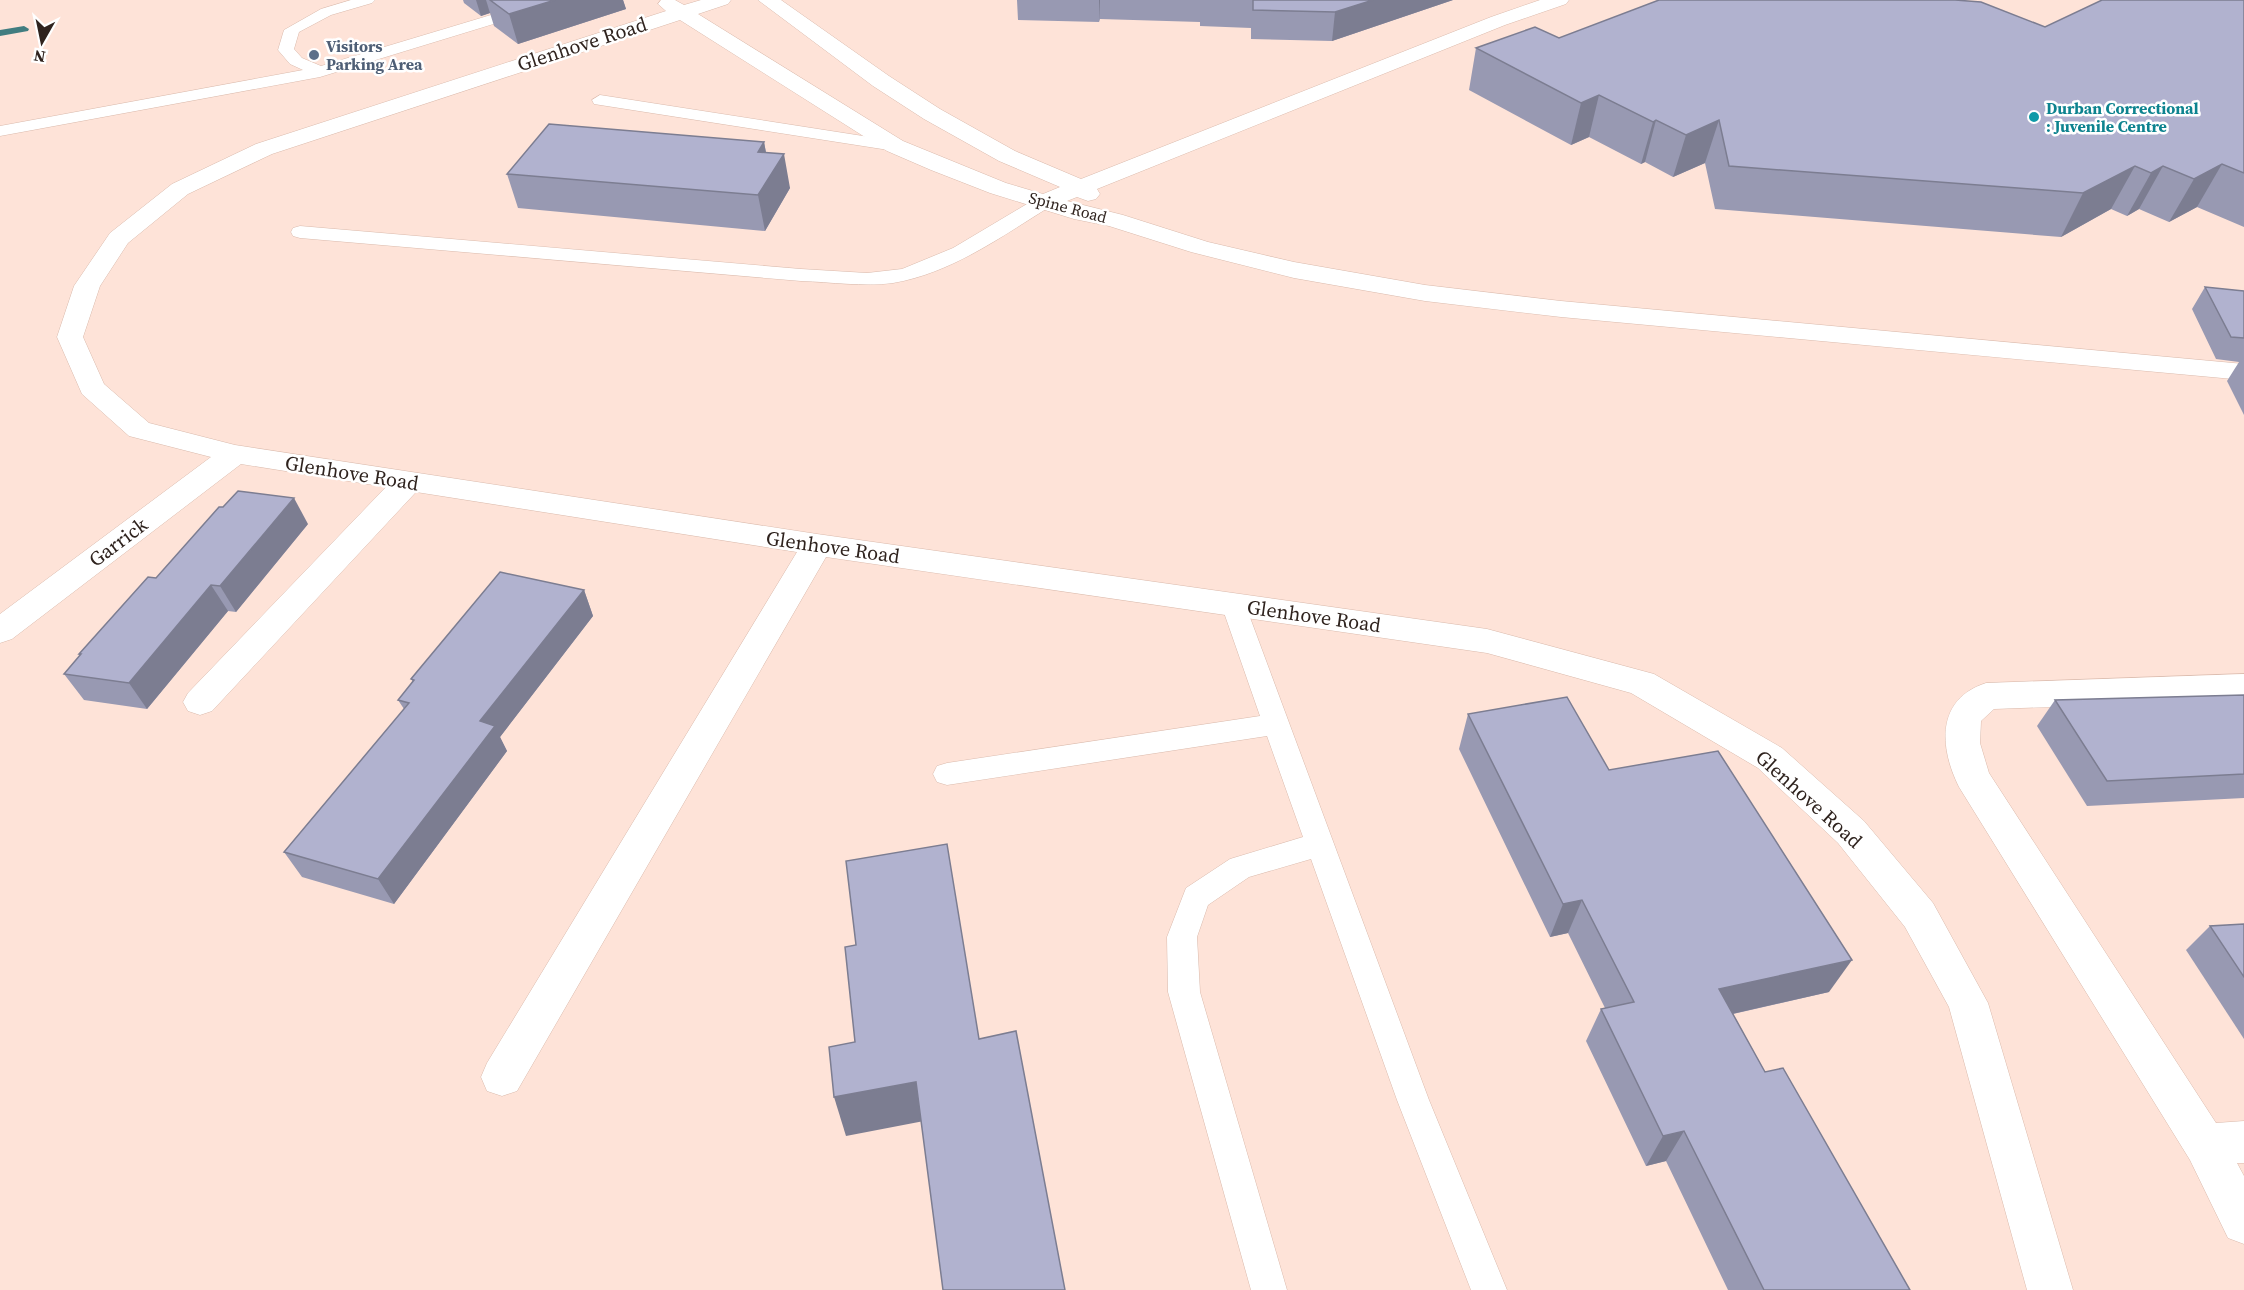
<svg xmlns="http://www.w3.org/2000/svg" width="2244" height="1290" viewBox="0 0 2244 1290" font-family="'Source Serif 4',serif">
  <rect width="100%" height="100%" fill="#fee3d8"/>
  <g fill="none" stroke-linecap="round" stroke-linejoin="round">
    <!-- stream -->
    <polygon fill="#417d80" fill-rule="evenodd" points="24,26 29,29 28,31 0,36 0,30"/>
    <defs>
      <g id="service">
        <polygon points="351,0 375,0 372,3 331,15 299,32 294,49 302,58 321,66 541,0 565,0 562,3 320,77 0,136 0,126 303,70 290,64 278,50 284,30 321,9"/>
        <polygon points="600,95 895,141 901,142 904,146 901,150 895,151 594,104 592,100"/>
        <path d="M 1044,196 L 1051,198 L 1053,202 L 1051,206 C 1002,236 952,273 893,283 C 863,287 831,282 801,281 L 300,238 L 293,236 L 291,232 L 293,228 L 300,226 L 801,269 L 867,273 L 902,269 L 953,248 L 1037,198 Z"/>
        <polygon points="1233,595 1242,598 1245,604 1429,1100 1507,1290 1471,1290 1397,1100 1311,859 1249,877 1208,905 1197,937 1200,992 1287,1290 1251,1290 1168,992 1167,937 1186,888 1230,859 1303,837 1267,736 947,785 937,782 933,774 937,766 947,763 1260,716 1221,604 1224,598"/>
      </g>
      <g id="minor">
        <polygon points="661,0 675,0 684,5 701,0 731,0 728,4 698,14 903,141 1006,183 1043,194 1060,187 999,161 924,119 873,86 758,0 781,0 889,76 940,109 1015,151 1081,179 1491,17 1540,0 1569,0 1566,4 1505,25 1097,189 1100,194 1096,199 1088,201 1077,197 1067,201 1123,215 1208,242 1294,262 1425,285 1561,301 2244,364 2244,380 1561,317 1425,301 1294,278 1191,252 1109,226 1074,219 990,193 931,170 887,151 680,20 272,154 188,194 128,243 100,286 83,337 104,384 149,423 235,445 817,534 1487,629 1654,674 1782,748 1864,821 1933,903 1988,1003 2073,1290 2027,1290 1949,1007 1905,927 1838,843 1758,768 1631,693 1487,653 826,557 517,1091 502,1096 487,1091 481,1077 487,1063 797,552 416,492 212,711 200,715 188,711 183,702 188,693 386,487 241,464 12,639 0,643 0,614 211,457 129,436 82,394 57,337 74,286 110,233 172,184 256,144 666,11 658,4"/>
        <path d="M 2244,674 L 2244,700 L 1994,709 L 1981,721 L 1980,743 L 1989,773 L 2216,1123 L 2244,1121 L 2244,1163 L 2237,1163 L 2244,1176 L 2244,1244 L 2228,1238 L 2190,1160 L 1959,787 C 1939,747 1936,699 1986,683 Z"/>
      </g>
    </defs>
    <!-- service casing -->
    <use href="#service" stroke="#dabaac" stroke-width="1"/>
    <!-- minor casing -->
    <use href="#minor" stroke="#dabaac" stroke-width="1"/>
    <!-- service -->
    <use href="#service" fill="#fff" fill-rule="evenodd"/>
    <!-- minor -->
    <use href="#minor" fill="#fff" fill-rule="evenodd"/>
  </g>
  <!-- wall -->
  <g fill="#9899b2">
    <polygon points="463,0 623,0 626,9 518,44 494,26 490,13 481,16 464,3"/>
    <polygon points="1017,0 1453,0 1332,41 1251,39 1251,28 1200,26 1200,22 1100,19 1099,22 1018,20"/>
    <polygon points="2244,0 2244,227 2197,207 2169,222 2139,209 2127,216 2111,209 2061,237 1715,209 1705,163 1673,177 1645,162 1641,164 1589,137 1571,145 1469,90 1476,48 1559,38 2045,27"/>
    <polygon points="764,142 766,152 790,188 765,231 518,208 507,174"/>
    <polygon points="2205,287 2244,291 2244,415 2227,381 2239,362 2216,359 2192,309"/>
    <polygon points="308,524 236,612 228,611 147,709 84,700 64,674 80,656 79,654 156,578"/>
    <polygon points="584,590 593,616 500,737 507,751 394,904 302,877 284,852 404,709 398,700 413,682 411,679"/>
    <polygon points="2244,695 2244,798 2087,806 2037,726 2055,700"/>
    <polygon points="1468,714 1609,770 1829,992 1733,1014 1765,1072 1910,1290 1728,1290 1666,1161 1646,1166 1586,1041 1601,1009 1605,1008 1568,933 1550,937 1459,749"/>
    <polygon points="2244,924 2244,1039 2186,950 2210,926"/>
  </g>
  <!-- shaded-wall -->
  <g fill="#7c7d91">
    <polygon points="476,0 486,0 490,13 481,16"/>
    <polygon points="555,0 623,0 626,9 518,44 509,14"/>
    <polygon points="1099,0 1100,0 1099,22"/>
    <polygon points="1373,0 1453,0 1332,41 1335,12"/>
    <polygon points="1599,95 1589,137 1571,145 1581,103"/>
    <polygon points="1656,120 1645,162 1641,164 1653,122"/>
    <polygon points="1719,120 1705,163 1673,177 1686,135"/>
    <polygon points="764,142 770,176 784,154 790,188 765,231 758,195 758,152"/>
    <polygon points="2222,164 2197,207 2169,222 2194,179"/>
    <polygon points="2135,166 2111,209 2061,237 2083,193"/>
    <polygon points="2163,166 2139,209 2127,216 2151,173"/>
    <polygon points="294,498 308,524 236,612 220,586"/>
    <polygon points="211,585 228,611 147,709 129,683"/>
    <polygon points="584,590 593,616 500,737 507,751 394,904 378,879 480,721"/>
    <polygon points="1582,900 1568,933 1550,937 1563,904"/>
    <polygon points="1852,960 1829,992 1701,1021 1719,989"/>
    <polygon points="916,1082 924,1121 846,1136 834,1097"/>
    <polygon points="1684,1131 1666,1161 1646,1166 1663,1136"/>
  </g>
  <!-- building -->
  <g fill="#b1b2cf" stroke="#7c7d91" stroke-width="1.5">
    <polygon points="490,0 555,0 509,14"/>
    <polygon points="1253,0 1373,0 1335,12 1253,10"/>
    <polygon points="1659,0 1955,0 1981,2 2045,27 2102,0 2244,0 2244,173 2222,164 2194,179 2163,166 2151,173 2135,166 2083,193 1729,166 1719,120 1686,135 1656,120 1653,122 1599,95 1581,103 1476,48 1535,27 1559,38"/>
    <polygon points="549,124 764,142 758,152 784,154 758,195 507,174"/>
    <polygon points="2205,287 2244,291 2244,338 2231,337"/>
    <polygon points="238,491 294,498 220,586 211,585 129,683 64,674 81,654 79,654 148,577 156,578 219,507 223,507"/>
    <polygon points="500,572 584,590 480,721 495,726 378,879 284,852 409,703 398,700 414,680 411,679"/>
    <polygon points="2244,695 2244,774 2107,781 2055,700"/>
    <polygon points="1567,697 1609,770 1718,751 1852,960 1719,989 1765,1072 1783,1068 1910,1290 1764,1290 1684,1131 1663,1136 1601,1009 1634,1002 1582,900 1563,904 1468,714"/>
    <polygon points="947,844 979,1039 1016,1031 1065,1290 943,1290 916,1082 834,1097 829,1047 855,1042 845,947 856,945 846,861"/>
    <polygon points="2244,924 2244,977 2210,926"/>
  </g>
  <!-- markers -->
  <circle fill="#5c6f8a" stroke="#fff" stroke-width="2" cx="314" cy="55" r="6"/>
  <circle fill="#0f9aa8" stroke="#fff" stroke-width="2" cx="2034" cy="117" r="6"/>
  <g text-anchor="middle" stroke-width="5" stroke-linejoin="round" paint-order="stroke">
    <!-- far-service labels -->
    <g font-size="16" font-weight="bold" fill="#4e5e75" stroke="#fff" text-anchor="start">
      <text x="326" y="52">Visitors<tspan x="326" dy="18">Parking Area</tspan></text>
    </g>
    <!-- far-culture labels -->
    <g font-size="16" font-weight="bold" fill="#0d838f" stroke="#fff" text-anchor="start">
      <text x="2046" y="114">Durban Correctional<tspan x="2046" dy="18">: Juvenile Centre</tspan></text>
    </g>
    <!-- far-street labels -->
    <g font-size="16" fill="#2f231e" stroke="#fff">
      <text transform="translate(1068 207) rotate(15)" y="6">Spine Road</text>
    </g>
    <!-- street labels -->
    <g font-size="20" fill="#2f231e" stroke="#fff">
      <text transform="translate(582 44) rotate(-18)" y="7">Glenhove Road</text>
      <text transform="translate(352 473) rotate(9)" y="7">Glenhove Road</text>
      <text transform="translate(118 542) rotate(-37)" y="7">Garrick</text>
      <text transform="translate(833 547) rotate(8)" y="7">Glenhove Road</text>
      <text transform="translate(1314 616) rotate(8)" y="7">Glenhove Road</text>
      <text transform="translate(1809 799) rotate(42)" y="7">Glenhove Road</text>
    </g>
  </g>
  <!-- north arrow -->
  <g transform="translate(42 42) rotate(189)" stroke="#ffffff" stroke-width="4.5" paint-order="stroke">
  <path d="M0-4.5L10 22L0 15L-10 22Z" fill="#2f231e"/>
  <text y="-9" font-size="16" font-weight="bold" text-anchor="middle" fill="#2f231e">N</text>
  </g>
</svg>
